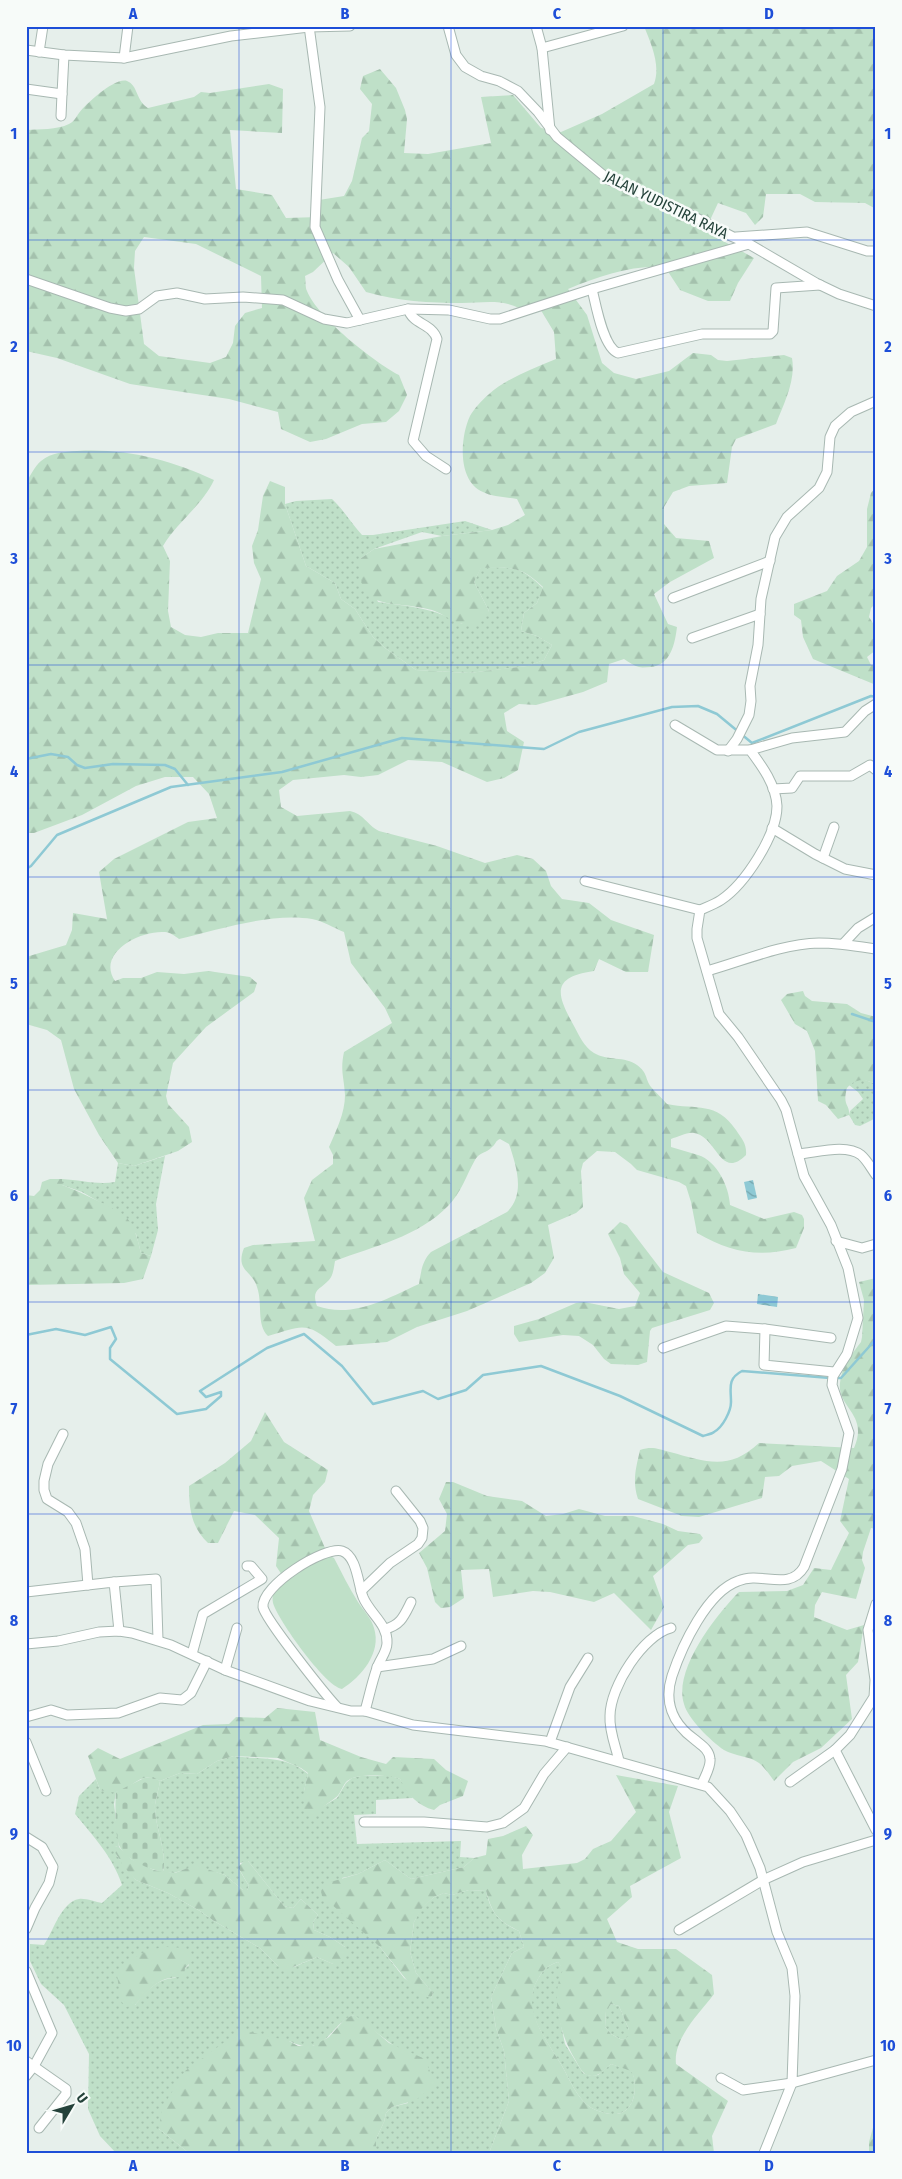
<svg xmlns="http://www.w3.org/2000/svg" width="902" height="2179" viewBox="0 0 902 2179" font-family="'Fira Sans Condensed',sans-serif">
  <defs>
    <pattern id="grass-dots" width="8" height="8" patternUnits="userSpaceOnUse" patternTransform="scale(1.25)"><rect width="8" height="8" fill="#bfe0c8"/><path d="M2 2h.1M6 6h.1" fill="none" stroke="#a4c1ad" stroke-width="1.8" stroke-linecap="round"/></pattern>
    <pattern id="forest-firs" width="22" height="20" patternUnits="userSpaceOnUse" patternTransform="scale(1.25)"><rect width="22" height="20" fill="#bfe0c8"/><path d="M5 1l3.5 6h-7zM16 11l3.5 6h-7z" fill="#a4c1ad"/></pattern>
    <pattern id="cemetery-stones" width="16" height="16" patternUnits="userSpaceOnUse" patternTransform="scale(1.25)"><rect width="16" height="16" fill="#bfe0c8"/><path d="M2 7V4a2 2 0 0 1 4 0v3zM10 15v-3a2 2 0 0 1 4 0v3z" fill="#a4c1ad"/></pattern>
    <pattern id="water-waves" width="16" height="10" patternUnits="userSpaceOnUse" patternTransform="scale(1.25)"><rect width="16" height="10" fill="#8ec9d4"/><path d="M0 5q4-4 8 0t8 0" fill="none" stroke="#74a5ad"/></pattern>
  </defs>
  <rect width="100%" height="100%" fill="#e6efeb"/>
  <!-- grass -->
  <g fill="url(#grass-dots)" fill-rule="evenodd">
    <path d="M 332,499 C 344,510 351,523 362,535 L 373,535 L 465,521 L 492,530 L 442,536 L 422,532 L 374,549 L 360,559 L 378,602 C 408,606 435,608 462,624 L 489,611 L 474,582 L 481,567 C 512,568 520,565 543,588 L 537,603 L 524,613 L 521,631 L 537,636 L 552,645 L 544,660 L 528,666 L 469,673 L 416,670 L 385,648 L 373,637 L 355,609 L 341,599 L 335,583 L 306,566 L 285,504 L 296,501 Z"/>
    <polygon points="856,1080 865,1080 876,1084 876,1118 860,1126 855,1125 849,1115 850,1111 863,1099 858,1092 849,1085"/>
    <path d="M 165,1156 L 156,1204 L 158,1230 L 151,1256 L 141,1253 L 136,1234 L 108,1207 L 82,1192 L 62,1185 L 62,1179 C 81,1180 97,1185 115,1182 L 118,1163 L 134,1166 Z"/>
    <path d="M 234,1756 C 260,1760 286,1755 308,1774 L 304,1791 L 322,1807 L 337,1798 L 346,1783 L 352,1778 L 361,1776 L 391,1776 L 400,1779 L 413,1798 L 376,1800 L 376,1814 L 354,1815 L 357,1844 L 461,1841 L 460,1857 L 474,1858 L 464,1867 L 411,1879 L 385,1860 L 358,1874 L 342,1878 L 358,1926 L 380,1947 L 404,1978 L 431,1998 L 433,1993 L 416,1973 L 410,1952 L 414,1922 L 421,1908 L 434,1897 L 444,1893 L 452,1895 L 469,1890 L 486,1891 C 491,1913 499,1922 519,1931 L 524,1947 L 512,1953 L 491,1997 L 496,2028 L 504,2051 L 509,2101 L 489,2153 L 376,2153 L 376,2139 L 384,2122 L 386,2113 L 392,2107 L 408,2103 L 397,2048 L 353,2015 C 327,2027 326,2059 289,2041 L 159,2129 L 189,2153 L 116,2153 L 100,2136 L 88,2109 L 89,2054 L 64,2005 L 41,1984 L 30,1961 L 30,1944 L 44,1945 C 53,1932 61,1902 79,1899 C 85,1898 96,1902 102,1903 L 122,1885 C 113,1857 93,1836 75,1814 L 79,1796 L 96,1779 L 100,1790 L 116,1792 L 114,1804 L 119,1847 L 115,1846 L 117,1856 L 136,1880 L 168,1893 L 200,1911 L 214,1921 L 260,1948 L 278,1966 L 294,1967 L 317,1957 L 333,1964 L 345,1947 L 330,1937 L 314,1930 L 313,1922 L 318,1915 L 301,1899 L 293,1908 L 284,1906 L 248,1861 L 240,1863 L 240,1871 L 249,1886 L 247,1890 L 243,1890 L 225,1875 L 195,1866 L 174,1873 L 163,1872 C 168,1852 154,1826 155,1805 C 156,1797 159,1789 160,1781 L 180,1773 L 197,1774 L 217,1761 ZM 183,1948 L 189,1965 L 175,1978 C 157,1978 146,1992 135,2005 Z"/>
    <path d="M 558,1962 L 564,1970 L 558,1985 L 558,2011 L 565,2044 L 583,2073 L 590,2076 L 598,2075 L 611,2064 L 631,2070 C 638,2081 636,2106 623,2112 C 615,2117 597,2112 590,2107 C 576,2097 570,2080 562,2066 C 547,2040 519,2009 538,1979 C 543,1970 548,1965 558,1962 Z"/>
    <polygon points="611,2004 619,2006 629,2030 629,2037 622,2040 611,2034 605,2027 606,2010"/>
  </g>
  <!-- forest -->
  <g fill="url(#forest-firs)" fill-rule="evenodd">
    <path d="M 644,26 L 876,26 L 876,209 L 865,203 L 815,202 L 800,194 L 766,194 L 763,217 L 755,225 L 746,213 L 718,203 L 705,231 L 754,258 L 738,283 L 730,301 L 708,301 L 680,290 L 665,267 C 630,265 600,276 568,289 L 587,315 L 602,363 L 614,373 L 636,379 L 669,371 L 693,353 L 711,355 L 718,360 L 727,361 L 784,355 L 792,358 C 796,381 784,403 776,424 L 736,439 L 732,447 L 727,483 L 689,486 L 673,492 L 664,507 L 664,524 L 676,538 L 709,541 L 714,558 L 670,582 L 654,594 L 668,624 L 677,627 C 675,643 671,665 651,667 C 647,667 642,668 639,667 C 634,666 629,662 624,659 L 609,664 L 607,682 L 583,692 L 536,705 L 519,704 L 504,713 L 507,731 L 524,742 L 518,770 L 504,778 L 487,782 L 442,762 L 408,760 L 378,775 L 361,777 L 344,775 L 293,780 L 279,790 L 281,807 L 297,816 L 350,811 C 364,814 367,825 379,831 L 437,846 L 485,863 L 517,855 L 533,859 L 546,871 L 551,886 L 562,899 L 589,903 L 611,920 L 654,935 L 648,972 L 626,972 L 599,959 L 594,971 C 551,977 556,994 574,1026 C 579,1035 584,1047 594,1053 C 607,1061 625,1056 637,1065 C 648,1073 645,1079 651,1087 C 656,1093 662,1098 667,1104 C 697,1110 716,1101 736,1130 C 742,1139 747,1144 746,1155 C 720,1181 717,1136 694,1133 C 687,1132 678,1137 671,1139 L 671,1147 C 680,1150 689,1152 698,1155 C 717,1161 729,1186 730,1205 L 764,1219 L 794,1212 L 802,1215 L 804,1219 L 804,1228 L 796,1248 C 758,1258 730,1252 697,1233 L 691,1202 L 686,1186 L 679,1182 L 637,1170 L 631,1164 L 615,1152 L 597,1151 L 583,1163 L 581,1171 L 583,1207 L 576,1213 L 548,1225 L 554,1258 L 545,1273 L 531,1283 L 467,1311 L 417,1327 L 387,1342 L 336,1346 C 306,1321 304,1325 268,1336 C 256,1324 263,1304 257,1287 C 252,1270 235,1271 244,1248 L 253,1245 L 315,1241 L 304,1198 L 312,1180 L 333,1164 L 333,1155 L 329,1147 C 336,1131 345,1113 345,1095 C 344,1077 340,1071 344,1052 L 392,1023 L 385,1008 L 351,963 L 344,932 C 334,928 323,921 312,919 C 272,912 217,930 179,939 C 175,936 170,932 165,932 C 140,930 96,953 115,981 L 123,978 L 141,978 L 157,972 L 184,974 L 208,971 L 250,977 L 257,983 L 254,992 L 206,1027 L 173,1063 L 166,1096 L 168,1104 L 189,1127 L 192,1142 L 178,1151 L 134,1166 L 118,1163 L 99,1135 L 74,1089 L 61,1040 L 47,1030 L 26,1024 L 26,957 L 66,945 L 72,930 L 73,913 L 107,919 L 99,872 L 114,859 L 188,822 L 217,818 L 209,794 L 193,777 L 165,777 L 136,786 L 82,815 L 34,833 L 26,833 L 26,483 C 30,476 35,466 41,461 C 52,452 64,452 77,451 C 126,448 171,460 214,480 C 202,506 177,522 163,546 L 170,561 L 168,611 L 171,627 L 185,635 L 201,637 L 218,633 L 248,633 L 261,579 L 254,563 L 252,546 L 258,530 L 263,496 L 270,481 L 285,487 L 285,504 L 306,566 L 335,583 L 341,599 L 355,609 L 373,637 L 385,648 L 416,670 L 469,673 L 527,666 L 544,660 L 552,645 L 537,636 L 521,631 L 524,613 L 537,603 L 543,587 C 520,565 512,568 481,568 L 474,582 L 489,611 L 478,625 C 473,625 468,625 463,624 C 454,623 442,613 432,610 C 396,599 356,615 360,559 L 374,549 L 442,536 L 492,530 L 508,525 L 525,515 L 517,499 C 507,497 492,497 483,492 C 457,481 460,437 470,416 C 474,409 482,400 488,395 C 507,378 532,369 556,359 L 554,332 L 536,302 L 519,308 C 501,299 482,303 462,303 C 430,303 397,301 366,292 L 349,267 L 333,253 L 313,272 L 305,276 C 306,281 305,287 307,291 C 317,317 374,362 399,375 L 407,395 L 399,411 L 386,422 L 362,424 L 326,439 L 310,442 L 281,429 L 278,412 L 229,399 L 130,384 L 57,358 L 26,351 L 26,130 C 39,129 57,130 69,124 C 74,122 76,117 79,113 C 86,104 115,77 127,81 C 138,85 136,101 148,108 L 194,97 L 201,92 L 210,93 L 269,84 L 283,89 L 282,133 L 230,130 L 236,189 L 272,195 L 286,218 L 319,217 L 319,200 L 344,196 L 352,181 L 362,138 L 369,131 L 372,104 L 360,89 L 363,76 L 380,69 L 396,88 L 405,110 L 407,119 L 404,153 L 428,154 L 491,143 L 481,97 L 513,95 L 541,128 L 561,132 L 602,114 L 654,84 C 661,65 651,44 644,26 ZM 144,237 L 196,244 L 261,276 L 262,308 L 245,313 L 235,326 L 233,343 L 226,357 L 210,363 L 159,356 L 144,344 L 134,268 L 135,251 ZM 500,1139 L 509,1144 C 516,1165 526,1194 507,1212 L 431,1252 C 422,1261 421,1272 419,1284 C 388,1298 353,1319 317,1306 C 311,1289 320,1290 329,1280 C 333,1276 334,1267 335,1261 C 374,1246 418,1237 448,1206 C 461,1193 466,1176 475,1160 C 479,1152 487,1153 492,1147 C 496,1144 495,1141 500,1139 Z"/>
    <polygon points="876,487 876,603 871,608 869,617 876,628 876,650 867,657 871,665 876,666 876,685 813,659 803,637 801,620 794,615 794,604 827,591 837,576 859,561 867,547 867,509 871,493"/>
    <path d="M 803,991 L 805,996 L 812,1001 L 847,1004 L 861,1013 L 876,1017 L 876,1084 C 864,1079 856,1078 847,1088 C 842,1106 850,1104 849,1115 L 838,1119 L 826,1105 L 818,1101 L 815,1051 L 807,1031 L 795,1024 L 781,1000 L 787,994 Z"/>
    <path d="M 50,1179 L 62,1179 L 62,1185 C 76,1190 115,1208 126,1217 C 135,1226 138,1241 141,1253 L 151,1256 L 143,1279 L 124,1283 L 26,1285 L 26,1195 L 34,1196 L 40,1190 L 42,1182 Z"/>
    <polygon points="620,1222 627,1225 663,1272 709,1293 714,1303 710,1310 652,1328 650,1331 647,1362 638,1365 611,1364 604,1359 593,1345 579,1336 563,1335 519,1342 514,1334 514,1326 539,1319 576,1303 584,1302 619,1309 635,1306 640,1293 624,1274 620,1258 608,1234"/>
    <path d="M 876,1278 L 876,1529 L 871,1528 L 863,1552 L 862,1560 L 865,1568 L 856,1599 L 822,1592 L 815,1605 L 814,1617 L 847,1630 L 864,1625 L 858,1662 L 846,1675 L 852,1719 L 821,1748 L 793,1762 L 774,1781 C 770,1775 765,1768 759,1763 C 750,1756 734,1756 724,1750 C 711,1741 688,1719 684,1704 C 673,1670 716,1615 739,1592 L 787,1591 L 803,1585 L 814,1568 L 831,1570 L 849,1533 L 840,1521 L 849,1479 L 821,1461 L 792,1466 L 779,1476 L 765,1477 L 762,1498 L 699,1517 L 682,1516 L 638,1499 C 632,1481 636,1468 640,1450 C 653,1446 657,1449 670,1452 C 707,1462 729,1471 759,1443 L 854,1448 C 869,1414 837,1408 840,1383 C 841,1368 852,1354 861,1342 L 862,1337 L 864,1300 L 859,1282 Z"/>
    <path d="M 265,1412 L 284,1442 L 328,1470 L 325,1482 L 313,1495 L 309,1511 L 328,1555 L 286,1581 L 276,1566 L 279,1538 L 255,1515 L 234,1511 L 218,1543 L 208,1543 C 191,1527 189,1508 189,1486 L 225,1463 L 251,1441 Z"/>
    <polygon points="446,1482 453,1482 487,1496 522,1501 546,1516 563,1514 579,1509 605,1516 633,1516 663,1524 678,1531 700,1534 703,1538 699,1543 688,1545 653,1576 664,1607 651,1630 614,1593 594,1602 550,1592 533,1591 493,1597 489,1569 461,1570 464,1598 450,1607 441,1608 435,1602 427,1568 419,1553 445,1531 447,1514 439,1499"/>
    <path d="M 277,1708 L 315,1712 L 320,1740 L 361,1757 L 386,1764 L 393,1757 L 434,1759 L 446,1770 L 468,1781 L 463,1796 L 440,1805 L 434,1810 C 418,1806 407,1794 400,1779 C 388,1775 355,1773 346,1782 C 342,1787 340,1795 335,1798 C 328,1804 323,1805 318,1814 L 310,1815 L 304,1809 L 304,1791 L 308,1773 L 301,1768 L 278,1758 L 234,1756 L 217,1761 L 197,1774 L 180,1773 L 160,1781 C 139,1770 134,1789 116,1792 C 111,1793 104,1791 100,1790 L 88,1756 L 98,1748 L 120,1759 L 203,1725 L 229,1724 L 236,1717 L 265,1718 Z"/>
    <path d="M 616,1775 L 678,1786 L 669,1812 L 681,1858 L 630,1886 L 632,1897 L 607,1919 L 617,1942 L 638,1949 L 676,1949 L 712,1975 L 714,1994 C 700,2013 673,2038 676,2064 L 728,2101 L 712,2136 L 714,2153 L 489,2153 L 509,2101 L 504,2051 L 496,2028 L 491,1997 L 512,1953 L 524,1947 L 519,1931 C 497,1920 493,1915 486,1891 L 469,1890 L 452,1895 L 444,1893 L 434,1897 L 422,1908 L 414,1922 L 410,1952 L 416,1973 L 433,1993 L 431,1998 L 418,1994 L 380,1947 L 322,1896 L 320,1885 L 358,1874 L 385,1860 L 411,1879 L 464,1867 L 474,1858 L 486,1855 L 488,1839 L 503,1836 L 526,1826 L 533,1835 L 522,1855 L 523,1869 L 577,1863 L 585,1859 L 593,1849 L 611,1841 L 636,1812 ZM 558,1962 L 563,1970 C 549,1997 561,2037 576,2061 C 580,2068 583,2076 592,2076 C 600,2076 605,2069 611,2064 L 631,2071 C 638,2081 636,2106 623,2112 C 615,2117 597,2112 590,2107 C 576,2097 570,2080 562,2066 C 547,2040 520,2009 538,1979 C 543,1970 548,1965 558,1962 ZM 611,2004 L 619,2006 L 629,2030 L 629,2036 L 622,2040 L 611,2034 L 605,2027 L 606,2011 Z"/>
    <polygon points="115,1846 119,1847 131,1859 154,1870 175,1873 195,1865 225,1875 243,1890 247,1890 249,1886 238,1867 244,1861 248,1861 284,1906 293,1908 301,1899 318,1915 313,1922 314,1930 330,1937 345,1947 345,1955 342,1962 333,1964 317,1957 286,1970 278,1966 260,1948 214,1921 200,1911 168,1893 136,1880 124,1867 113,1849"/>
    <path d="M 167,1947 L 184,1948 L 191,1952 L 192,1961 L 185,1968 L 184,1976 C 176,1978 168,1977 161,1981 C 147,1988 141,2004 126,2007 L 121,2001 L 117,1975 C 128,1958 146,1949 167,1947 Z"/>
    <polygon points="353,2015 361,2019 389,2043 425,2059 435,2084 416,2100 392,2107 386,2113 384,2122 376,2139 376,2153 189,2153 159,2129 162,2108 185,2071 241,2030 289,2041 298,2046 313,2046 329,2037 345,2019"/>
    <polygon points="876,2117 876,2153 869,2153 869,2142"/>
  </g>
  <!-- cemetery -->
  <path fill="url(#cemetery-stones)" d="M 153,1777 L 160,1781 C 159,1789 156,1797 155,1805 C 154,1826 168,1852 163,1872 C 149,1869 127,1861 120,1847 C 115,1839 115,1803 116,1792 L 144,1778 Z"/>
  <!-- park -->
  <path fill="#bfe0c8" d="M 330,1556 L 334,1558 C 342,1573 349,1588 358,1602 C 363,1610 372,1619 374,1628 C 382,1653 361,1677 342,1689 C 325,1686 278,1620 273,1603 C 272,1599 273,1595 273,1591 L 317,1560 Z"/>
  <!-- water -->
  <g fill="url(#water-waves)">
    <polygon points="753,1180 757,1198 748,1200 744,1182"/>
    <polygon points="758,1294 778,1297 777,1307 757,1304"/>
  </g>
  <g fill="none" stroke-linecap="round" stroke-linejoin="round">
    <!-- stream -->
    <g stroke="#8ec9d4" stroke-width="2.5">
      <polyline points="26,759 51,754 68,757 77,765 85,768 113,764 165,765 175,769 188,785"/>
      <polyline points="26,869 31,866 57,835 171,787 282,772 402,738 544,749 579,732 672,707 698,706 717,714 752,743 871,696 876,697"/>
      <polyline points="852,1014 876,1022"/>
      <path d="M 26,1335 L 56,1329 L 85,1335 L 111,1327 L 116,1339 L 110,1348 L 110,1359 L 177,1414 L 206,1409 L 221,1396 L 221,1392 L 206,1397 L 200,1391 L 267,1348 L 304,1334 L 342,1366 L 373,1404 L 423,1391 L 438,1399 L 466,1390 L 483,1375 L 541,1366 L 620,1396 L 703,1436 C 706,1435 712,1434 714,1432 C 723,1427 731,1411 731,1402 C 731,1388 727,1379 742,1371 L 830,1378"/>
      <polyline points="835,1378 841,1378 876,1339"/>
    </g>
    <defs>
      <g id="minor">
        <polyline points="309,26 320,107 315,227 338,280 360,320"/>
        <polyline points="448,26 456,55 465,67 481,76 499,81 518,91 538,112 557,137 609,180 681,210 733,237 749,244 816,283 839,294 876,306"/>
        <polyline points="536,26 542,48 550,130"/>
        <polyline points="542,48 623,26"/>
        <polyline points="26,50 64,55 124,58 231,36 309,27 350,26"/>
        <polyline points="39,52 43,26"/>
        <polyline points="124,58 128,26"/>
        <polyline points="26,89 62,94 64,55"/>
        <polyline points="61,116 62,94"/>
        <polyline points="736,237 807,232 867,251 876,251"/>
        <polyline points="26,279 110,308 126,311 139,309 157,296 177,293 205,299 243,297 283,300 324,319 347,323 408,309 449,310 490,319 500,319 592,289 749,244"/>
        <path d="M 592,289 C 596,305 603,347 618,353 L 702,334 L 770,334 L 773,331 L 776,288 L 820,285"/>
        <path d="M 408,309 C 413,325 432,323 437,339 L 413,441 L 426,456 L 446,469"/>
        <polyline points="673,598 770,561"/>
        <polyline points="692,638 760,614"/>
        <path d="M 675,725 L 717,750 L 750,750 C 762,766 776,785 777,806 C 777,835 745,884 721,900 C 715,904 707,907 700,910 L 697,929 L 697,938 L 719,1014 L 738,1037 L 781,1100 L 786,1110 L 804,1176 L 831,1225 L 848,1268 L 858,1318 L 847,1354 L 833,1376 L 832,1385 L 849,1433 L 842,1469 L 804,1567 C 789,1592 762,1571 738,1581 C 707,1592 682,1646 672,1676 C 664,1701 672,1723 694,1739 C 701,1745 709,1749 710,1759 C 711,1767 705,1776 702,1784"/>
        <polyline points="750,750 792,738 845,732 865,711 876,704"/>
        <polyline points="728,751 737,739 749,715 751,701 750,686 758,645 761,599 775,537 787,517 819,488 827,472 830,437 835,426 851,412 876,401"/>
        <polyline points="773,789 792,788 800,776 851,776 870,765 876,770"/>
        <polyline points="772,828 815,854 845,869 876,875"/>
        <polyline points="823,858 834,827"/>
        <polyline points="585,881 700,910"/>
        <polyline points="844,943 858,928 876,917"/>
        <path d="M 707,971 C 743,961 781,944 819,943 C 838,943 856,946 876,949"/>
        <path d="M 798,1154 C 815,1153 846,1143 861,1155 C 867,1160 871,1168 876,1175"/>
        <polyline points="836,1241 862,1248 876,1244"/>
        <polyline points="765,1329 764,1365 834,1372"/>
        <polyline points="663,1348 726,1326 765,1329 831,1338"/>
        <polyline points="63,1434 48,1464 44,1481 44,1490 47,1499 68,1512 76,1523 85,1549 88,1585"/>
        <polyline points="114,1582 156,1579 158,1640"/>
        <polyline points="361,1591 390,1563 418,1544 422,1538 423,1528 420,1521 396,1491"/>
        <polyline points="26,1592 114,1582 119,1631"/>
        <polyline points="876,1604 868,1630 875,1680 874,1697 850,1735 835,1750 876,1830"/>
        <path d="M 385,1629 C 401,1625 404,1616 411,1602"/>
        <polyline points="26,1644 58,1641 99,1632 119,1631 132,1633 171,1645 225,1670 310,1701 351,1711 365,1711 413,1725 545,1741 708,1787 730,1811 746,1835 760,1868 777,1932 792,1968 795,1996 792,2083 876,2060"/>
        <polyline points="192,1654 203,1614 262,1579 251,1566 247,1566"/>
        <polyline points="377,1667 433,1659 461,1646"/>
        <polyline points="225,1670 237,1628"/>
        <path d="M 337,1707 C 325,1694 265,1619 263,1607 C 261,1586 324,1546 342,1551 C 357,1556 358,1584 363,1597 C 370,1614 388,1624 387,1643 C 387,1652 380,1659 377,1668 C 372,1682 369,1697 365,1711"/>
        <polyline points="26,1717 51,1710 67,1715 118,1713 160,1698 182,1700 191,1693 207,1661"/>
        <polyline points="26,1742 46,1791"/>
        <polyline points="550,1742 570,1687 588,1658"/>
        <path d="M 619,1761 C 616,1747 609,1731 610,1716 C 610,1687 643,1635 671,1628"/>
        <polyline points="790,1782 835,1750"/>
        <polyline points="364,1822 424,1822 487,1827 503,1823 524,1808 544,1774 567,1747"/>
        <polyline points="26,1837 42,1847 53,1867 49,1883 35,1908 26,1929"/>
        <polyline points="679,1930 763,1880 803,1862 876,1840"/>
        <polyline points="26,1971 52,2033 34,2066 26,2076"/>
        <polyline points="26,2061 66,2089 66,2094 39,2128"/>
        <polyline points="721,2078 743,2090 792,2083"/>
        <polyline points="764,2153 792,2083"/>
      </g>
    </defs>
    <!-- minor casing -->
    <use href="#minor" stroke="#a8b8b2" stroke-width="11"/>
    <!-- minor -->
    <use href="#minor" stroke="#fff" stroke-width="9"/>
  </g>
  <!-- grid -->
  <path fill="none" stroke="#1d4ed8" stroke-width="1" stroke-opacity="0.55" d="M 239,26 L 239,2153M 451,26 L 451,2153M 663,26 L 663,2153M 26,240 L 876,240M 26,452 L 876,452M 26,665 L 876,665M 26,877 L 876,877M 26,1090 L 876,1090M 26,1302 L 876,1302M 26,1514 L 876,1514M 26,1727 L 876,1727M 26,1939 L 876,1939"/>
  <g text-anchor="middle" stroke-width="5" stroke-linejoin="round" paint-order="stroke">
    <!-- street labels -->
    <g font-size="15" fill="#24423a" stroke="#f7fbf9">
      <text transform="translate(666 205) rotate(26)" y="5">JALAN YUDISTIRA RAYA</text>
    </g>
  </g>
  <!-- border -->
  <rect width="902" height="2179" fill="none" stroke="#f7fbf9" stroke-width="55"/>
  <!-- north arrow -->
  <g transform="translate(72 2106) rotate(52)" stroke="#f7fbf9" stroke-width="4" paint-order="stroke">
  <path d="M0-4L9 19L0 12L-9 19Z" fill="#24423a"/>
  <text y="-8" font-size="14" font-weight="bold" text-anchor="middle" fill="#24423a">U</text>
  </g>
  <rect x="28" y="28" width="846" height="2124" fill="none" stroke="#1d4ed8" stroke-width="2"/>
  <g font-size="16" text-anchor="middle" font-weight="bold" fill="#1d4ed8">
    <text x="133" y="19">A</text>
    <text x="345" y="19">B</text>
    <text x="557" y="19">C</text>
    <text x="769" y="19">D</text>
    <text x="14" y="139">1</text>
    <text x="888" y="139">1</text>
    <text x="14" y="352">2</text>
    <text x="888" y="352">2</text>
    <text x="14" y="564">3</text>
    <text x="888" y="564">3</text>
    <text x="14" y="777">4</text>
    <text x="888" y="777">4</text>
    <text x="14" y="989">5</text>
    <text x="888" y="989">5</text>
    <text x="14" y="1201">6</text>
    <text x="888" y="1201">6</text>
    <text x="14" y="1414">7</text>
    <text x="888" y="1414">7</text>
    <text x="14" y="1626">8</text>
    <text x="888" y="1626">8</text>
    <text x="14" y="1839">9</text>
    <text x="888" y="1839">9</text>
    <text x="14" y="2051">10</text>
    <text x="888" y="2051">10</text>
    <text x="133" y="2171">A</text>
    <text x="345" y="2171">B</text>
    <text x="557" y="2171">C</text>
    <text x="769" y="2171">D</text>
  </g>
</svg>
